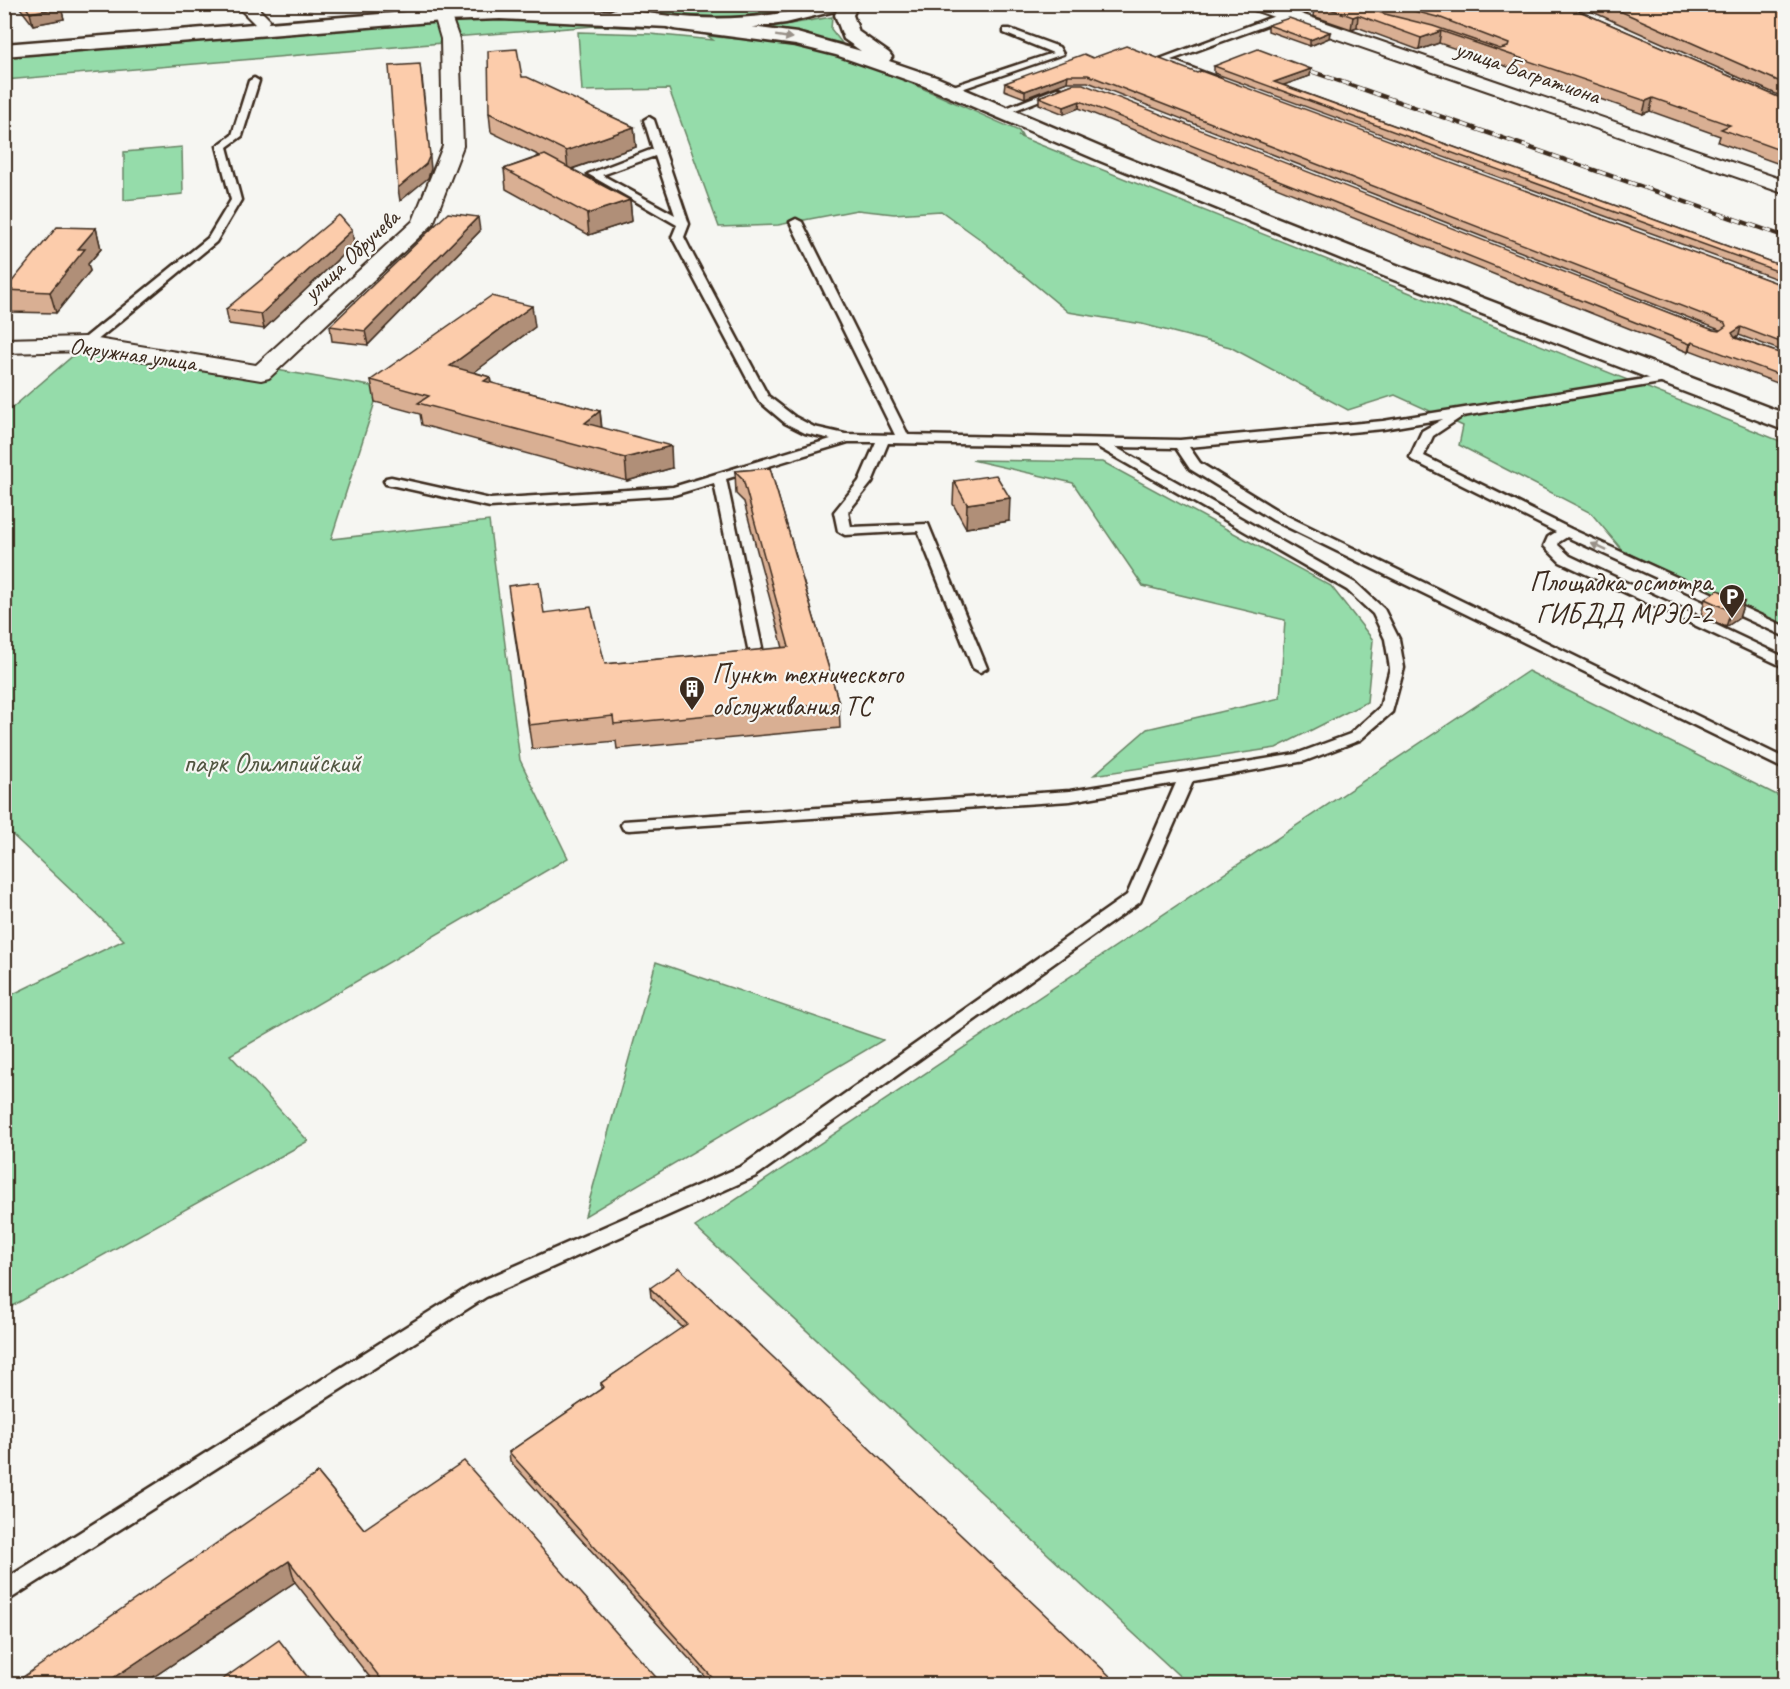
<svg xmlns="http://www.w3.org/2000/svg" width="1790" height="1689" viewBox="0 0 1790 1689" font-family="Caveat,sans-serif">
  <rect width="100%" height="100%" fill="#f6f6f2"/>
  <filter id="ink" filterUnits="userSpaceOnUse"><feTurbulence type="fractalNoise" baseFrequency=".0167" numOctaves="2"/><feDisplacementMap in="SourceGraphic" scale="12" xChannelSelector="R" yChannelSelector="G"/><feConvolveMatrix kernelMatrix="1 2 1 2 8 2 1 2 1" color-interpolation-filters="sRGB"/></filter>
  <g filter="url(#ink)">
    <!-- green -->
    <g fill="#95dcaa" stroke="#688364" stroke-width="1.5">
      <path d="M 615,5 L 815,5 C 753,25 677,21 615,5 Z"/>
      <polygon points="832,17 831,29 842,43 766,28"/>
      <polygon points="483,18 542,19 644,28 595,26 453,37 450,20"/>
      <polygon points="438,21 442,43 5,80 5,56"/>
      <path d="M 578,32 L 650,34 L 713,40 L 708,36 C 745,40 784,41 821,51 C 889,69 954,104 1019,131 L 1022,136 L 1018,136 L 1785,443 L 1785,627 L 1623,551 L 1591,513 L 1459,445 L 1463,426 L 1395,395 L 1348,410 L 1230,347 L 1142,324 L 1068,312 L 980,239 L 941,211 L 894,214 L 857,210 L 778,225 L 719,227 L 669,89 L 582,91 Z"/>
      <polygon points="182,147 183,194 124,200 124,152"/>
      <polygon points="107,341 376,387 375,402 331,539 489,521 520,760 568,858 230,1055 308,1141 5,1310 5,998 124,940 5,828 5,414 75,354"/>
      <polygon points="972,460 1103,462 1331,586 1373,640 1367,702 1276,748 1094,775 1147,729 1280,698 1285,620 1143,586 1073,483"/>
      <polygon points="1528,671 1785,799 1785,1684 1188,1684 695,1227"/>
      <polygon points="656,962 883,1040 585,1216"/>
    </g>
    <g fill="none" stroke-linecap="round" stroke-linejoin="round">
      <defs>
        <g id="service">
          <polygon points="1316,4 1333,4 1289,17 1171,60 1221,79 1221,83 1215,83 1157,60 1283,13"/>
          <polygon points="1004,29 1010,29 1059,47 1063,54 953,92 947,92 947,88 1053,53 1004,33"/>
          <polygon points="254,78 259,81 242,136 227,147 241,200 216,242 89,347 81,347 81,341 208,238 231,200 217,146 232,135 249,81"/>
          <polygon points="1057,88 1065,90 1005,114 996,112"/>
          <path d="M 649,117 L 654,120 L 689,224 L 684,237 L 694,257 L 768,396 L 795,417 L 814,427 L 845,434 L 895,435 L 790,222 L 796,219 L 802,222 L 908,435 L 1180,440 L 1383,421 L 1676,374 L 1678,377 L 1676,380 L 1672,381 L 1463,416 L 1433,436 L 1424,456 L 1571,529 L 1786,627 L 1786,637 L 1567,537 L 1559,542 L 1558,545 L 1570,556 L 1786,658 L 1786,668 L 1560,562 L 1544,546 L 1548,537 L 1556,532 L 1412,460 L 1410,457 L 1422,431 L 1443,419 L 1383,429 L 1189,447 L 1200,463 L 1283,514 L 1786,759 L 1786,770 L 1273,520 L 1190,469 L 1176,448 L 1115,447 L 1357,584 L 1384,609 L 1399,639 L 1404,668 L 1392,712 L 1360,740 L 1305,761 L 1193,781 L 1140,902 L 756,1176 L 486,1297 L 4,1603 L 4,1580 L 472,1285 L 742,1166 L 1127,895 L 1176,783 L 1070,801 L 629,830 L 623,829 L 621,825 L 623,821 L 1070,791 L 1296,754 L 1350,734 L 1380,707 L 1390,668 L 1385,639 L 1373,614 L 1347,590 L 1096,446 L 888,443 L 872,482 L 848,512 L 851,527 L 928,524 L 987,668 L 980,672 L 973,668 L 918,531 L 845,535 L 838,531 L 834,512 L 859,481 L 876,442 L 848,442 L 726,479 L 762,648 L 755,652 L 748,648 L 714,483 L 674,495 L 490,507 L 386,484 L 384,481 L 386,478 L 391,477 L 490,499 L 673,487 L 831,439 L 805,433 L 785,423 L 759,401 L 672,237 L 677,225 L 588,174 L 653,149 L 644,120 ZM 655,156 L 675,215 L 602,175 Z"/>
        </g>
        <g id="minor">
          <polygon points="235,4 254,4 270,20 267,24 255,24"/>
          <polygon points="1246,4 1272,4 1786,181 1786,194 1248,8"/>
          <polygon points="443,10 449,11 459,39 463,146 433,224 269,378 261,380 85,351 4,353 4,339 85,337 256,365 413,221 443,146 441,39 434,15 437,11"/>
        </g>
        <polygon id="tertiary" points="840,4 858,4 853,15 859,32 889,53 892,57 889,61 936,77 1114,153 1402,267 1786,414 1786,431 1386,277 1100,161 922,85 836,55 796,45 674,29 667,27 665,23 667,19 674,17 797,33 861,51 844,39 835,15"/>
        <path id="primary" d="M 820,4 L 850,4 L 847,8 L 786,23 L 730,30 L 500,19 L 443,21 L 4,56 L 4,44 L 443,9 L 500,7 L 610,11 L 617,8 C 684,21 753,24 820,4 Z"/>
      </defs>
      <!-- service casing -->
      <use href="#service" stroke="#3b2a1e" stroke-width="5"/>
      <!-- minor casing -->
      <use href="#minor" stroke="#3b2a1e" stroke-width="4"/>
      <!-- tertiary casing -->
      <use href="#tertiary" stroke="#3b2a1e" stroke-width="5"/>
      <!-- primary casing -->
      <use href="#primary" stroke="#3b2a1e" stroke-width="5"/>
      <!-- service -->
      <use href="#service" fill="#f6f6f2" fill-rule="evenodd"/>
      <!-- minor -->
      <use href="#minor" fill="#f6f6f2" fill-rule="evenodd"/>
      <!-- tertiary -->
      <use href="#tertiary" fill="#f6f6f2" fill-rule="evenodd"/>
      <!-- primary -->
      <use href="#primary" fill="#f6f6f2" fill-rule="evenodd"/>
      <defs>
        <polyline id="rail" points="1296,66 1786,237"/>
      </defs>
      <!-- rail casing -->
      <use href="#rail" stroke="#3b2a1e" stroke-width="4.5"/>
      <!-- rail -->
      <use href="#rail" stroke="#f6f6f2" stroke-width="3" stroke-dasharray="8" stroke-linecap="butt"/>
    </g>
    <!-- wall -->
    <g fill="#d9af93" stroke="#3b2a1e" stroke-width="1.5">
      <polygon points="17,4 59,4 64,19 33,25"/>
      <polygon points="1315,4 1563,4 1785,100 1785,166 1718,142 1720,136 1650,111 1643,114 1439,43 1419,50 1357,27 1351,29 1313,16"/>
      <polygon points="1575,4 1785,4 1781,54 1785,56 1785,98"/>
      <polygon points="1268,25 1330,32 1329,38 1310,46 1268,31"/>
      <polygon points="1093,58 1197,73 1785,286 1785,352 1739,335 1735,337 1785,355 1785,386 1690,350 1688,352 1079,108 1064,114 1039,104 1039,97 1073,84 1713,330 1719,331 1720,330 1088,82 1067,82 1025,98 1004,90 1005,83"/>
      <polygon points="1214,66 1311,69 1310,76 1283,85 1785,267 1785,282 1214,73"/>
      <polygon points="522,77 634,127 636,147 572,169 630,200 632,221 589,235 506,189 504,169 540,156 491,132 489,113"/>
      <polygon points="96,228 101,249 88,264 90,271 56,313 11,312 5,290"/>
      <polygon points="480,231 368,345 332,341 330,326"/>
      <polygon points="354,244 264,329 229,324 226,309"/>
      <polygon points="535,327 474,372 490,377 491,383 600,411 602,428 672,468 627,481 422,425 420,414 375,402 371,380"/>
      <polygon points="770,468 839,703 840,728 617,749 616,741 532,749 511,610 544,613 605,664 783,648 744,502 736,494 735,471"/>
      <polygon points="954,481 1009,521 966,528 953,504"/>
      <polygon points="1705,599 1744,602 1739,618 1726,627 1701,615"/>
      <polygon points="650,1288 1113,1679 1112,1684 712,1684 510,1461 509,1452 601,1389 601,1383 683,1328 651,1297"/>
      <polygon points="318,1473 364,1529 662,1684 375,1684 295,1582 143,1684"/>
    </g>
    <!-- shaded-wall -->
    <g fill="#b08f78" stroke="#3b2a1e" stroke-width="1.5">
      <polygon points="168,4 191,4 168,8"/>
      <polygon points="308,4 331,4 309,9"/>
      <polygon points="61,7 64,19 33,25 30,13"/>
      <polygon points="1358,15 1357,27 1351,29 1353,17"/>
      <polygon points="1441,31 1439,43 1419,50 1421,38"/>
      <polygon points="1330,32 1329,38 1310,46 1310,40"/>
      <polygon points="1785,40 1785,45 1776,66 1780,53"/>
      <polygon points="1311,69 1310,76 1275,88 1274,82"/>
      <polygon points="1068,75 1067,82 1025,98 1025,91"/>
      <polygon points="422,77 431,169 428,178 400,201 398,188"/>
      <polygon points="1653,98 1650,111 1643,114 1646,101"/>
      <polygon points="1080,101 1079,108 1064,114 1064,107"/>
      <polygon points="634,127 636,147 568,170 566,151"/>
      <polygon points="630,200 632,221 589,235 587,214"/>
      <polygon points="478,217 480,231 368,345 365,331"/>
      <polygon points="96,228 101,249 88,264 90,271 56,313 50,292 78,249"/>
      <polygon points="352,230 354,244 264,329 261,314"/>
      <polygon points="532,306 535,327 453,388 450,366"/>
      <polygon points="1741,327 1739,335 1730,341 1732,333"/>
      <polygon points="1692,342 1690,350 1688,352 1690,344"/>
      <polygon points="490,377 493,398 484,381"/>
      <polygon points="600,411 602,433 585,423"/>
      <polygon points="671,446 672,468 627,481 625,458"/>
      <polygon points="1010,498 1009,521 966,528 967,504"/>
      <polygon points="1744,602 1739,618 1726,627 1731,611"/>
      <polygon points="289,1561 295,1582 143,1684 104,1684"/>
      <polygon points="1113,1679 1112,1684 1107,1684"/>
    </g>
    <!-- building -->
    <g fill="#fcccab" stroke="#3b2a1e" stroke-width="1.5">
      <polygon points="24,4 59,4 61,7 30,13"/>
      <polygon points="1316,4 1356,4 1381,13 1433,26 1500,49 1508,47 1509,44 1441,18 1387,4 1563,4 1785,100 1785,152 1721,129 1730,125 1653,98 1646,101 1441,31 1421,38 1358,15 1353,17"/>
      <polygon points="1604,4 1785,4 1785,40 1780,53 1785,56 1785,84"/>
      <polygon points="1289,18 1330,32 1310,40 1268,25"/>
      <polygon points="1126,46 1197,73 1201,71 1785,286 1785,344 1741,327 1732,333 1735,338 1785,355 1785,377 1692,342 1690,344 1080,101 1064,107 1039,97 1073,84 1083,84 1713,330 1719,331 1726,326 1725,323 1088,75 1068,75 1025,91 1005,83 1084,54 1093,58"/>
      <polygon points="517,49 522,77 527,77 634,127 566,151 489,113 488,51"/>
      <polygon points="1258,49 1311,69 1274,82 1785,267 1785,274 1214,66"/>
      <polygon points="420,64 430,155 426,164 398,188 389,66"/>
      <polygon points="545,155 630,200 587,214 504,169"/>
      <polygon points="448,213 478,217 365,331 330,326"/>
      <polygon points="339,215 352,230 261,314 226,309"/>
      <polygon points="57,227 96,228 78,249 85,249 50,292 5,290"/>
      <polygon points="491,296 532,306 450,366 490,377 484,381 600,411 585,423 671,446 625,458 418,403 429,396 371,380"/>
      <polygon points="770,468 839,703 614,724 613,716 529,725 508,586 539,582 544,613 591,607 605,664 789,647 743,479 735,471"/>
      <polygon points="996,475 1010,498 967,504 954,481"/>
      <polygon points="1718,590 1744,602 1731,611 1705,599"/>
      <polygon points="679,1268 1113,1679 1107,1684 718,1684 509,1452 604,1387 601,1383 687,1324 650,1288"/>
      <polygon points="464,1461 662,1684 385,1684 289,1561 104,1684 13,1684 318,1473 364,1529"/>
      <polygon points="279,1640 313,1684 216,1684"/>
    </g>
    <!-- one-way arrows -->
    <defs><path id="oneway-solid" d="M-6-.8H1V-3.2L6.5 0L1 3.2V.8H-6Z" transform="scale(1.5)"/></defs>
    <g fill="#989088">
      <use href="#oneway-solid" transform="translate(784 37) rotate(9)"/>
      <use href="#oneway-solid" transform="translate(1599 547) rotate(-155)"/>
    </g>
  </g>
  <!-- icons -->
  <defs>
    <symbol id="parking-pin" viewBox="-11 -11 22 30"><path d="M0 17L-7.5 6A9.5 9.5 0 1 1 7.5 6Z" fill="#3b2a1e" stroke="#f6f6f2"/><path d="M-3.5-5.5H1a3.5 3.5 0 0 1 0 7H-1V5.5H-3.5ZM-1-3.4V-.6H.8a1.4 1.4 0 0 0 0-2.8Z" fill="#fff"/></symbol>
    <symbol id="building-pin" viewBox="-11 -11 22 30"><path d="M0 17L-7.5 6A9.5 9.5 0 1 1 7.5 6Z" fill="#3b2a1e" stroke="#f6f6f2"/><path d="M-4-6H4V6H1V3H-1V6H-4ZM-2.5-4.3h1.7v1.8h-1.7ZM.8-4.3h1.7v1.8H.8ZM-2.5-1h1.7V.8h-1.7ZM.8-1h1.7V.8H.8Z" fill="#fff"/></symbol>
  </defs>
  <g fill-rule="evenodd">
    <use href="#parking-pin" x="1717" y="582" width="30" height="40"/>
    <use href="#building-pin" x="677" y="674" width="30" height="40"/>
  </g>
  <g text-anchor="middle" stroke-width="4.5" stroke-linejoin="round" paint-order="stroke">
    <!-- far-street labels -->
    <g font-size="24" fill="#3b2a1e" stroke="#f6f6f2">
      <text transform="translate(1528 72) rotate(19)" y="8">улица Багратиона</text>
      <text transform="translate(351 255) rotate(-43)" y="8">улица Обручева</text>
      <text transform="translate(133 354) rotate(8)" y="8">Окружная улица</text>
    </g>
    <!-- poi labels -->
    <g font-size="28" fill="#3b2a1e" stroke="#f6f6f2" text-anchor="end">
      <text x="1712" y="591">Площадка осмотра<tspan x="1712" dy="32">ГИБДД МРЭО-2</tspan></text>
      <text x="712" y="683" text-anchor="start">Пункт технического<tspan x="712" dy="32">обслуживания ТС</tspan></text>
    </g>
    <!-- park labels -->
    <g font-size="28" fill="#525641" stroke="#f6f6f2">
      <text x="272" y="772">парк Олимпийский</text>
    </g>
  </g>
  <!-- margin -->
  <rect width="1790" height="1689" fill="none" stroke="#f6f6f2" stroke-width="24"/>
  <rect x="12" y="12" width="1766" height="1665" fill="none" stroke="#3b2a1e" stroke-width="2" filter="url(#ink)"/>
</svg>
